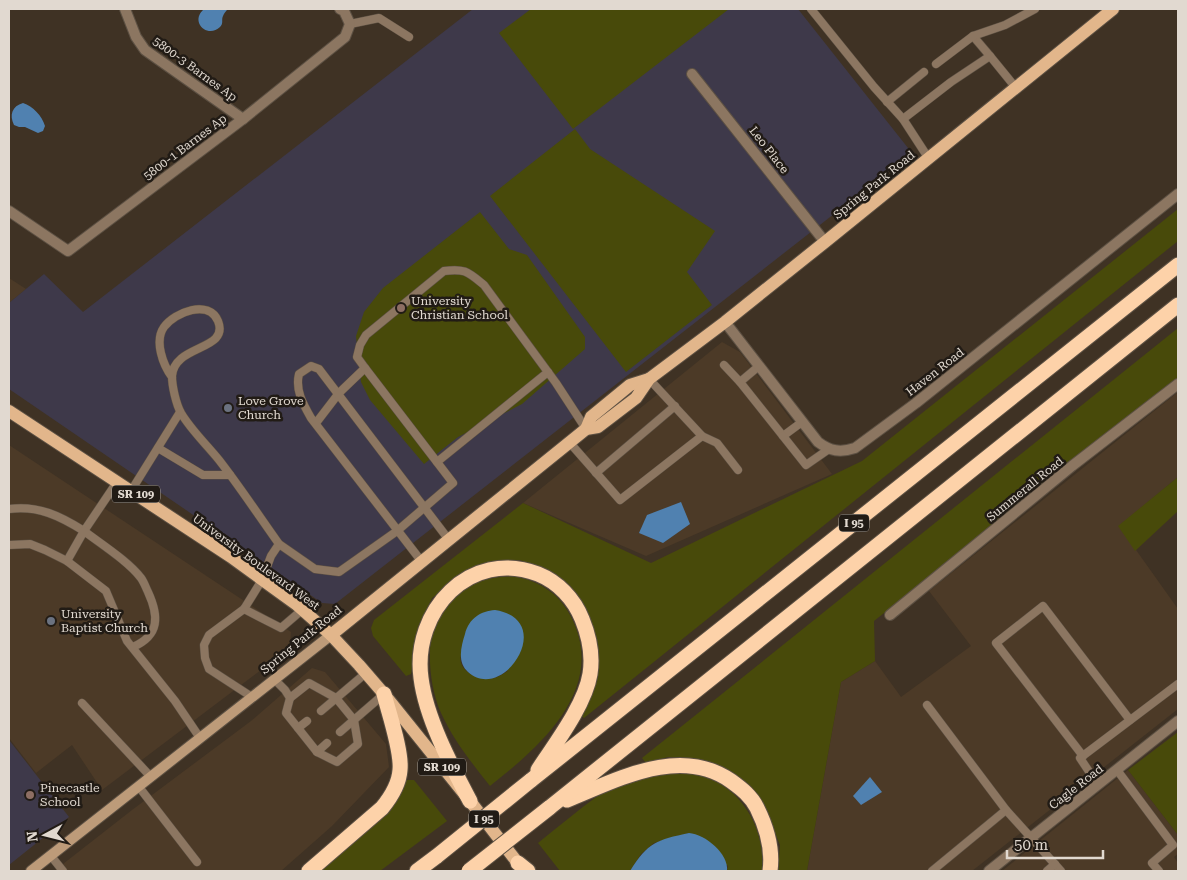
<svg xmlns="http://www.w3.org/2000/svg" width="1187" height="880" viewBox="0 0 1187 880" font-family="'Roboto Serif',serif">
  <rect width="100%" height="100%" fill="#3f3224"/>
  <!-- built -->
  <g fill="#4c3a27">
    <polygon points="9,278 26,289 9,303"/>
    <polygon points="722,342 740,352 832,474 646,556 523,503"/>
    <polygon points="1178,392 1178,477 1119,526 1178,609 1178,709 972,871 807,871 841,682 875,661 901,697 971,646 929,591"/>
    <polygon points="9,445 291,632 290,646 281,655 102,790 72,745 36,773 9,738"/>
    <polygon points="312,668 325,672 386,744 389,767 332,826 281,871 54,871 132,810 251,721"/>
    <polygon points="1128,770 1178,835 1178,854 1174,857 1178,863 1178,871 1002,871"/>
  </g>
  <!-- education -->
  <g fill="#3e394a">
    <polygon points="473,9 798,9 912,153 335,604 322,603 9,389 9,303 44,274 83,312"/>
    <polygon points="9,740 69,817 9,865"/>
  </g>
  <!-- green -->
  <g fill="#484a0a" fill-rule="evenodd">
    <polygon points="531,9 729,9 573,129 499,33"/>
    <polygon points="575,129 590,149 715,231 687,272 712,305 626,372 490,196"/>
    <polygon points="1178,209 1178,241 584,718 580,715 597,667 596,636 581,602 556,574 520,560 491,562 462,574 432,598 418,627 411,674 406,676 373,636 371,628 374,620 523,503 651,563 862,461"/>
    <polygon points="480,212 509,249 527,255 585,337 585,349 522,404 458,437 424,464 370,400 361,382 356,336 364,312 383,288"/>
    <polygon points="1178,328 1178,379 874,621 875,661 841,682 807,871 778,871 780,845 763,804 740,778 707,761 668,757 646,763 642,758"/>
    <polygon points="1178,477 1178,511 1135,551 1118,526"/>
    <path d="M 512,576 C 537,580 558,592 570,615 C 609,687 541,746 490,786 C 471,762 454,741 441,713 C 431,690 428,662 431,638 C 433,620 456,592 472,585 C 485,578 498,577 512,576 ZM 462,652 L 508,671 C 504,673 499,677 494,678 C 479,682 454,670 462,652 Z"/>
    <polygon points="1178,732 1178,835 1128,770"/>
    <path d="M 683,772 C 689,773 696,774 702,776 C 743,788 766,831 762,871 L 727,871 L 728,866 L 689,833 L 654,843 L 641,854 L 630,871 L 560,871 L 538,843 C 558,827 578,810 599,795 C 622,780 655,773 683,772 Z"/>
    <polygon points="404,780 414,780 447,821 380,871 317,871"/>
  </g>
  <!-- water -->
  <g fill="#5081b0">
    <path d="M 204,9 L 228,9 C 226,11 224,13 223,16 C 221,20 224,23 220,27 C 208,39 189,22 204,9 Z"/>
    <path d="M 23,103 C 33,106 42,116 45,126 L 43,131 L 38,133 L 25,127 L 19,127 L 14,125 C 9,115 12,106 23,103 Z"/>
    <polygon points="681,502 690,524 663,543 639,533 647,515"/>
    <path d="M 495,610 C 558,620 503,704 468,672 C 457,662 461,647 465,634 C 469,618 481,611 495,610 Z"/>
    <polygon points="870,777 882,792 861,805 853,796"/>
    <path d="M 689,833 C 705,834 729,854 727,871 L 630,871 C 648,842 657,840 689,833 Z"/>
  </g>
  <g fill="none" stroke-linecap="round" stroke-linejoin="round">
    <defs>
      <g id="service">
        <polyline points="811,9 874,87 903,119"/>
        <polyline points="350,24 379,18 409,37"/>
        <polyline points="973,36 990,56"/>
        <polyline points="936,64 973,36 1005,25 1035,9"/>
        <polyline points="887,102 924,72"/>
        <polyline points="929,159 903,119 951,82 990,56 1016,88"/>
        <polyline points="724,365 740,382"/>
        <polyline points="759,366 740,382 783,436 802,422"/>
        <path d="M 172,377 C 163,365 154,341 164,327 C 175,312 209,299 218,321 C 230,351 174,344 172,376 C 172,386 176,404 181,413 C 191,430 207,445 219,460 C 240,487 259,516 279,544 L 271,556 L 262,580 L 244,609 L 209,635 L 204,645 L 205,658 L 209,669 L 252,697"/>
        <polyline points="649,379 702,436 717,443 738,470"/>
        <path d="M 316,423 L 339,393 L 365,368 L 357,357 L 360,345 L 366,335 L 444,271 C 465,268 468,272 484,285 L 556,383 L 586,429"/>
        <polyline points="783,436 806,465 829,449"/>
        <polyline points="570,443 620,500 702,436"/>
        <polyline points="158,448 203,475 230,475"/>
        <polyline points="437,462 548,372"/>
        <polyline points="596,473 675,406"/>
        <polyline points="131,491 180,412"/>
        <path d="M 9,509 C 38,505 60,516 84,531 L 117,482"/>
        <polyline points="279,544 315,569 339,572 397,531 453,483 365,368"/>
        <polyline points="9,545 30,544 45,550 67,561 106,591 127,641 175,701 200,738"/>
        <path d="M 67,561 L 84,531 C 101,544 128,561 141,578 C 144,582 146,588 148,592 C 159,616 160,635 133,647"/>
        <path d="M 422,562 L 311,418 C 303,404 295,390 299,374 L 311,366 L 319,369 L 449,540"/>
        <polyline points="244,609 281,628 302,610"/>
        <polyline points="274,679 285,690 290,698 286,713 317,752 327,743"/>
        <polyline points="290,698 309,683 336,698 354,720 358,744 337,762 317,752"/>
        <polyline points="82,703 151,777"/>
        <polyline points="927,705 1006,810"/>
        <polyline points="321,711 366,673"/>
        <polyline points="298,728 307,721"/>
        <polyline points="340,732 384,694"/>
        <polyline points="1083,756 996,643 1043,606 1130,720"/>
        <polyline points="1117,770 1173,845 1152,863 1159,871"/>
        <polyline points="1098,785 1080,758 1178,684"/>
        <polyline points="139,787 197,862"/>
        <polyline points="51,856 63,871"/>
        <polyline points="932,871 1006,810 1061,871"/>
        <polyline points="1047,871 1055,864"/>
      </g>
      <g id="minor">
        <polyline points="125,9 136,37 145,50 243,119"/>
        <polyline points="692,74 825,242"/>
        <polyline points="9,211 68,251 243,119 345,37 350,24 344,11 340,9"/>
        <path d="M 725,322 L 818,442 C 830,451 840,453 855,448 L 916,403 L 1178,194"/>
        <polyline points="890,615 1072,466 1178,384"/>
        <polyline points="989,871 1178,721"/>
      </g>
      <polyline id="secondary" points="31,871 331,635"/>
      <g id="primary">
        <polyline points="9,411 231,557 297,605 331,635 359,665 384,694 470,801 524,871"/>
        <polyline points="586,429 591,417 630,385 649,379"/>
        <polyline points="331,635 586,429 598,427 636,398 649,379 725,322 825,242 1113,9"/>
      </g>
      <g id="motorway">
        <polyline points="530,781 1178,265"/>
        <path d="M 567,800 C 617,780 680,745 731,781 C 742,789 751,796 757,808 C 767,828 773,849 770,871"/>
        <path d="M 470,801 C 451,765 426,718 421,678 C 412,611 470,548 538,574 C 558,582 574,599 582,619 C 589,636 593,655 590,674 C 585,705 555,744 538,770"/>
        <polyline points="549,808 1178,305"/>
        <polyline points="518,863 528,871"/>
        <path d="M 309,871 L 382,808 C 391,797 399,785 400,770 C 402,751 389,714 384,694"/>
        <polyline points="417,871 437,856"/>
      </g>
    </defs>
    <!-- service casing -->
    <use href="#service" stroke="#5c5043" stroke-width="9"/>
    <!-- minor casing -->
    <use href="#minor" stroke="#5c5043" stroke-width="12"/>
    <!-- secondary casing -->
    <use href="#secondary" stroke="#5c5043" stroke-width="12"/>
    <!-- primary casing -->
    <use href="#primary" stroke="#5c5043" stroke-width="14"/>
    <!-- motorway casing -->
    <use href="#motorway" stroke="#5c5043" stroke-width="17"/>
    <!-- service -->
    <use href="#service" stroke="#8c7661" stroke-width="8"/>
    <!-- minor -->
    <use href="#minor" stroke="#8c7661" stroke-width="10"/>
    <!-- secondary -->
    <use href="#secondary" stroke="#bd9b79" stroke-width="10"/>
    <!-- primary -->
    <use href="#primary" stroke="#e2b68b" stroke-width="12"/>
    <!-- motorway -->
    <use href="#motorway" stroke="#fdd2a9" stroke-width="15"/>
    <defs>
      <g id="motorway-bridge">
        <polyline points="437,856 530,781"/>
        <polyline points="469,871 549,808"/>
      </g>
    </defs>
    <!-- motorway-bridge casing -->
    <use href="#motorway-bridge" stroke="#5c5043" stroke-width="17" stroke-linecap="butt"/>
    <!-- motorway-bridge -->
    <use href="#motorway-bridge" stroke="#fdd2a9" stroke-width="15"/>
  </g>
  <!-- markers -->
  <g fill="#8d6e63" stroke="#211b15" stroke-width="2">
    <circle cx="401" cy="308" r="5"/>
    <circle cx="30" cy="795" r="5"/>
  </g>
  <g fill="#6b7280" stroke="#211b15" stroke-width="2">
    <circle cx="228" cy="408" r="5"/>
    <circle cx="51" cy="621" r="5"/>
  </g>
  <g text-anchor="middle" stroke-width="5" stroke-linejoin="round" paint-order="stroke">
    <!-- shield labels -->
    <g fill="#211b15" stroke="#a7a098" stroke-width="1">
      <rect x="112" y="485.5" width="48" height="17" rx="4"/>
      <rect x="839" y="514.5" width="30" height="17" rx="4"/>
      <rect x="418" y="758.5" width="48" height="17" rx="4"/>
      <rect x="469" y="810.5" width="30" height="17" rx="4"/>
    </g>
    <g font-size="11" font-weight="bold" fill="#e1d9d0">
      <text x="136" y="498">SR 109</text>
      <text x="854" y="527">I 95</text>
      <text x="442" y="771">SR 109</text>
      <text x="484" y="823">I 95</text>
    </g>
    <!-- street labels -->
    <g font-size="12" fill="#e1d9d0" stroke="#211b15">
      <text transform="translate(195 69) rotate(36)" y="4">5800-3 Barnes Ap</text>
      <text transform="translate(185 147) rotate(-37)" y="4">5800-1 Barnes Ap</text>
      <text transform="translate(769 150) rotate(52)" y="4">Leo Place</text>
      <text transform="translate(874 185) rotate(-39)" y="4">Spring Park Road</text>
      <text transform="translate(935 372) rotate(-38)" y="4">Haven Road</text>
      <text transform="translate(1025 489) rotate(-39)" y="4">Summerall Road</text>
      <text transform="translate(256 562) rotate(36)" y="4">University Boulevard West</text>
      <text transform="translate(301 640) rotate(-39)" y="4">Spring Park Road</text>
      <text transform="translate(1076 787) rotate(-38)" y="4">Cagle Road</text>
    </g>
    <!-- poi labels -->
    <g font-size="12" fill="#e1d9d0" stroke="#211b15" text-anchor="start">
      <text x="411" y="305">University<tspan x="411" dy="14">Christian School</tspan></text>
      <text x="238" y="405">Love Grove<tspan x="238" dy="14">Church</tspan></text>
      <text x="61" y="618">University<tspan x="61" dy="14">Baptist Church</tspan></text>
      <text x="40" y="792">Pinecastle<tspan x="40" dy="14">School</tspan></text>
    </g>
  </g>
  <!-- border -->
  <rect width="1187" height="880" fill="none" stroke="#e1d9d0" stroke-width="20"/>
  <!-- north arrow -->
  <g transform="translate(45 835) rotate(263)" stroke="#211b15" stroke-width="4" paint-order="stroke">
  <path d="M0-4L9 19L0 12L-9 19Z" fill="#e1d9d0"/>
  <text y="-8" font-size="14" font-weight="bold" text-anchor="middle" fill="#e1d9d0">N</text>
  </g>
  <!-- scale -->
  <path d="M1007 850v8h96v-8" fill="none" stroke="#e1d9d0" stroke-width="2.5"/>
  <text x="1014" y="850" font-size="15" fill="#e1d9d0" stroke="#211b15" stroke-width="4" paint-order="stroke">50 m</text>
</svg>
